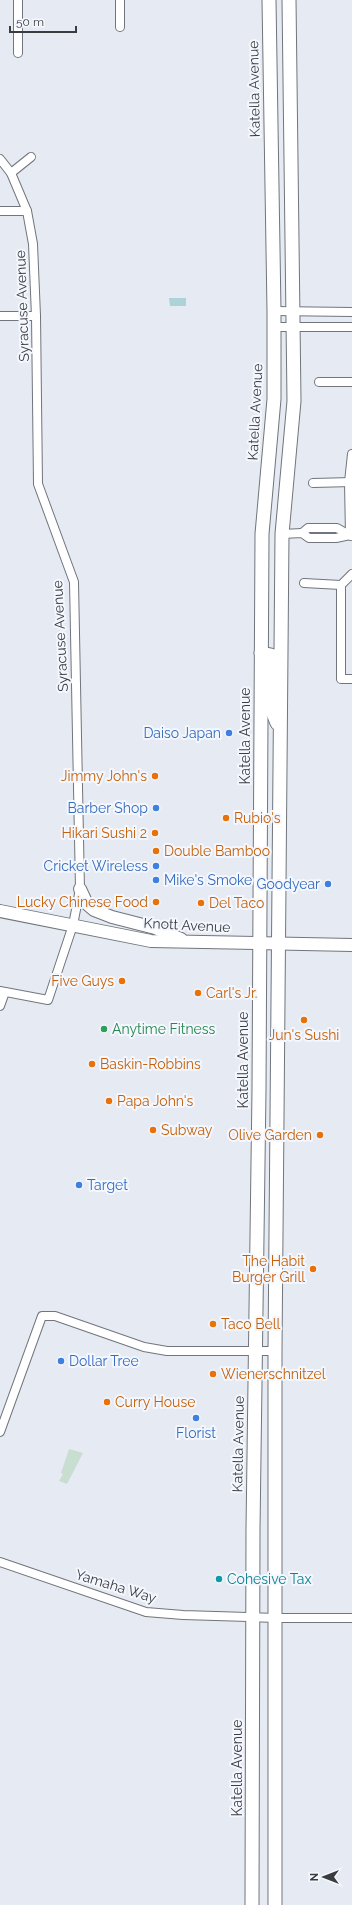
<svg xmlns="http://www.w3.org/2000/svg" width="352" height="1905" viewBox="0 0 352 1905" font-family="Raleway,sans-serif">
  <rect width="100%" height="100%" fill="#e6eaf2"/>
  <!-- green -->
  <polygon fill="#c7ded1" points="69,1449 83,1453 67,1484 59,1481 63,1474 61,1473"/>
  <!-- water -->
  <polygon fill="#add2d7" points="169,298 186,298 186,306 170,306"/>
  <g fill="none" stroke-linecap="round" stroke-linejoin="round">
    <defs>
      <g id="minor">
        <polyline points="18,0 18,53"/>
        <polyline points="120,0 120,27"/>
        <polyline points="0,159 11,173 27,211 33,244 36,316 38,484 74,582 80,889 73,925 48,1000 0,991"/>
        <polyline points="11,173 31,157"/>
        <polyline points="0,211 27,211"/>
        <polyline points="274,311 352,312"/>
        <polyline points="0,316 36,316"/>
        <polyline points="274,327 352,327"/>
        <polyline points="319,382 352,382"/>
        <polyline points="313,483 352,482"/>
        <polyline points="302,533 308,528 337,528 351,536"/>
        <polyline points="282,534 302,533 309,538 336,538 350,535"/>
        <polyline points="350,535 349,482 352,454"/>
        <polyline points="352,574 341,585 341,679 352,679"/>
        <polyline points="304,583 341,585"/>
        <polyline points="0,1006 5,992"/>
        <polyline points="0,1432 42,1316 55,1316 144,1347 167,1351 275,1351"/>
        <polyline points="0,1562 146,1612 183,1615 276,1618 352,1618"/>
      </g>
      <g id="secondary">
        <polyline points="80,889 87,904 94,910 112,917 155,928 181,939"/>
        <polyline points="0,911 151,941 352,945"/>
      </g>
      <g id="primary">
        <polyline points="261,653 271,655 271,708 277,723"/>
        <polyline points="252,1905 253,1529 259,1090 262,534 274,399 274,311 269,0"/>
        <polyline points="275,1905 275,1351 282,534 294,401 289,0"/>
      </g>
    </defs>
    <!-- minor casing -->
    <use href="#minor" stroke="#71757c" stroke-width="10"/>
    <!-- secondary casing -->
    <use href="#secondary" stroke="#71757c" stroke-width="14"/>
    <!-- primary casing -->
    <use href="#primary" stroke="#71757c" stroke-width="15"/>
    <!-- minor -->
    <use href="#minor" stroke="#fff" stroke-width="8"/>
    <!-- secondary -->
    <use href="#secondary" stroke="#fff" stroke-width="12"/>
    <!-- primary -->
    <use href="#primary" stroke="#fff" stroke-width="13"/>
  </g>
  <!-- markers -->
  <g fill="#3f7fe0" stroke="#f4f7fe" stroke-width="1.5">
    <circle cx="229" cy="733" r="4"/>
    <circle cx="156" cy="808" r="4"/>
    <circle cx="156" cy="866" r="4"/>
    <circle cx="156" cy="880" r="4"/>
    <circle cx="328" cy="884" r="4"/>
    <circle cx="79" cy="1185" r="4"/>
    <circle cx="61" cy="1361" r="4"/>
    <circle cx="196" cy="1418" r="4"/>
  </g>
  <g fill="#e8710a" stroke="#f4f7fe" stroke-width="1.5">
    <circle cx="155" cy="776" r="4"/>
    <circle cx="226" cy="818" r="4"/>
    <circle cx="155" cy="833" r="4"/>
    <circle cx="156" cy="851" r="4"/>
    <circle cx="156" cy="902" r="4"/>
    <circle cx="201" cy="903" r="4"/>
    <circle cx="122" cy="981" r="4"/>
    <circle cx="198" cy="993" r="4"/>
    <circle cx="304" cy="1020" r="4"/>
    <circle cx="92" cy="1064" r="4"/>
    <circle cx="109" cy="1101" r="4"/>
    <circle cx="153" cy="1130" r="4"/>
    <circle cx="320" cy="1135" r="4"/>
    <circle cx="313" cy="1269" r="4"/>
    <circle cx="213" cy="1324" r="4"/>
    <circle cx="213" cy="1374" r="4"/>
    <circle cx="107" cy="1402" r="4"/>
  </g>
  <circle fill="#2e9e5b" stroke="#f4f7fe" stroke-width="1.5" cx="104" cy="1029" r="4"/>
  <circle fill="#0f9aa8" stroke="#f4f7fe" stroke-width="1.5" cx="219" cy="1579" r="4"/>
  <g text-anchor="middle" stroke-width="4" stroke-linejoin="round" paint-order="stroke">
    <!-- street labels -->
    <g font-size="14" fill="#3a3c3f" stroke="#f4f7fe">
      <text transform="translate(254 89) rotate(-91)" y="5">Katella Avenue</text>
      <text transform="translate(22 306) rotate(-92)" y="5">Syracuse Avenue</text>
      <text transform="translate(255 412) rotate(-87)" y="5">Katella Avenue</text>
      <text transform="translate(60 636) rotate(-93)" y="5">Syracuse Avenue</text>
      <text transform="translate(245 736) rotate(-90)" y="5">Katella Avenue</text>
      <text transform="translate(187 925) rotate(3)" y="5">Knott Avenue</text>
      <text transform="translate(243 1060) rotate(-90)" y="5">Katella Avenue</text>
      <text transform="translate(238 1444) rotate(-89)" y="5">Katella Avenue</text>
      <text transform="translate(116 1586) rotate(17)" y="5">Yamaha Way</text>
      <text transform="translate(237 1768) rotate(-90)" y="5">Katella Avenue</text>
    </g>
    <!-- shop labels -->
    <g font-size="14" fill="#366cbe" stroke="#f4f7fe" text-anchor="end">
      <text x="221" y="738">Daiso Japan</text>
      <text x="148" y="813">Barber Shop</text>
      <text x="148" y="871">Cricket Wireless</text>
      <text x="164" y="885" text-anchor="start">Mike's Smoke</text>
      <text x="320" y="889">Goodyear</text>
      <text x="87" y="1190" text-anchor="start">Target</text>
      <text x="69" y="1366" text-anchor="start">Dollar Tree</text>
      <text x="196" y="1438" text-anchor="middle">Florist</text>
    </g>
    <!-- food labels -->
    <g font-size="14" fill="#c56008" stroke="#f4f7fe" text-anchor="start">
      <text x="147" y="781" text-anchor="end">Jimmy John's</text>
      <text x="234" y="823">Rubio's</text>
      <text x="147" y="838" text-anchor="end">Hikari Sushi 2</text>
      <text x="164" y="856">Double Bamboo</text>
      <text x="148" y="907" text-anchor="end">Lucky Chinese Food</text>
      <text x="209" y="908">Del Taco</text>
      <text x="114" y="986" text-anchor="end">Five Guys</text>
      <text x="206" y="998">Carl's Jr.</text>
      <text x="304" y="1040" text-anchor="middle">Jun's Sushi</text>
      <text x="100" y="1069">Baskin-Robbins</text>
      <text x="117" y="1106">Papa John's</text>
      <text x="161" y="1135">Subway</text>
      <text x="312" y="1140" text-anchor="end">Olive Garden</text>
      <text x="305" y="1266" text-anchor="end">The Habit<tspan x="305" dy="16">Burger Grill</tspan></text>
      <text x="221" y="1329">Taco Bell</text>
      <text x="221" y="1379">Wienerschnitzel</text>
      <text x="115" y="1407">Curry House</text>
    </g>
    <!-- leisure labels -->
    <g font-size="14" fill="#27864d" stroke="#f4f7fe" text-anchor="start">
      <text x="112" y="1034">Anytime Fitness</text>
    </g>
    <!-- culture labels -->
    <g font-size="14" fill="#0d838f" stroke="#f4f7fe" text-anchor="start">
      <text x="227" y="1584">Cohesive Tax</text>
    </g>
  </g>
  <!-- north arrow -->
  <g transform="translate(324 1877) rotate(270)" stroke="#f4f7fe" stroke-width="3" paint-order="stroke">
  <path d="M0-3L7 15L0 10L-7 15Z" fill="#3a3c3f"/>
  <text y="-6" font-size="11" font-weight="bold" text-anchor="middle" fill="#3a3c3f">N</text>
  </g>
  <!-- scale -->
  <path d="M10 26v6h66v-6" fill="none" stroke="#3a3c3f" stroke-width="2"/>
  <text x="16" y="26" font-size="12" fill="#3a3c3f" stroke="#f4f7fe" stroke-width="3" paint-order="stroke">50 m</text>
</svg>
